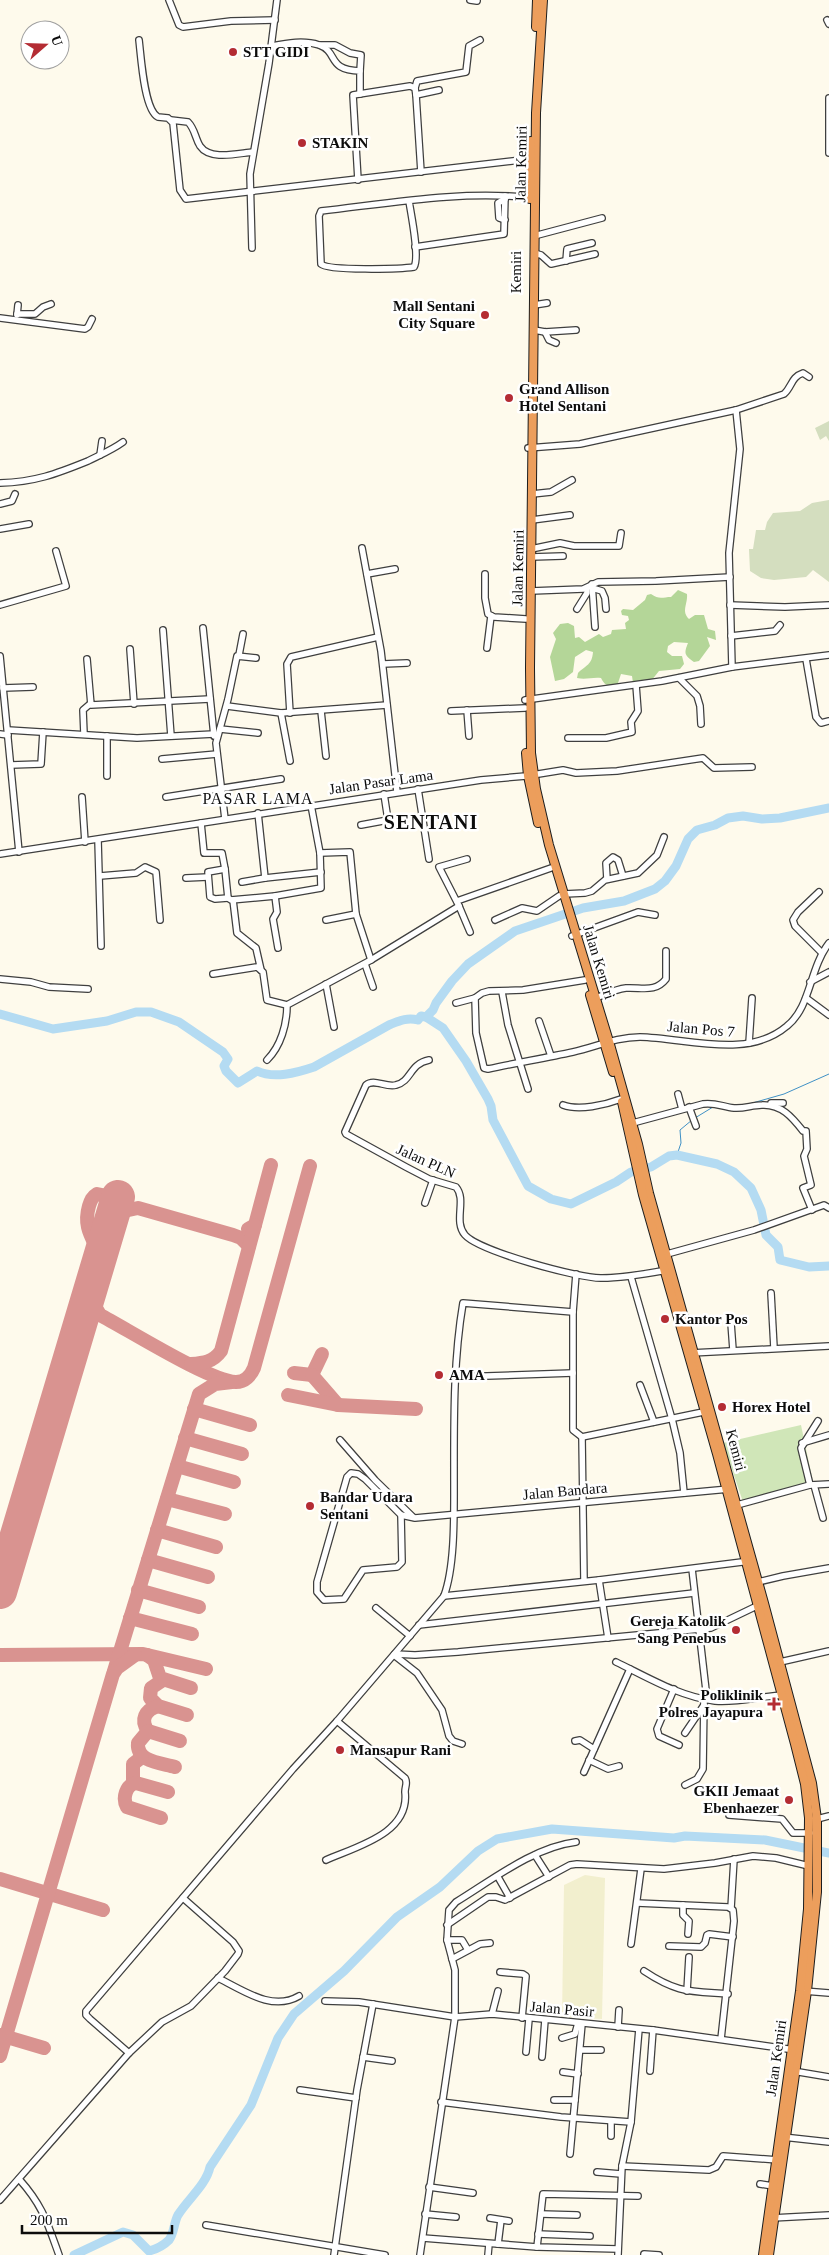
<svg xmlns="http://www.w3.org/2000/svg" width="829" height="2255" viewBox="0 0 829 2255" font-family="'Times New Roman',serif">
  <rect width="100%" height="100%" fill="#fefaec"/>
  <!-- farmland -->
  <polygon fill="#f2efce" points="585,1875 605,1878 602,2019 562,2017 564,1885"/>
  <!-- green -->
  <polygon fill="#d0e6b8" points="801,1425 813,1482 743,1502 723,1443"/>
  <!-- forest -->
  <path fill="#b4d698" d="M 678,590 L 687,594 C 688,604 681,611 689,619 L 695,615 L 704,615 L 708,629 L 715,631 L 716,640 L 707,637 L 710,646 L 699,661 L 694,662 C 684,655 684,653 688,643 L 674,642 L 668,646 L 667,652 L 672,656 L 682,656 L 684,664 L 680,669 L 659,671 L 651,681 L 633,683 L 632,676 L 621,674 L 617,686 C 609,687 605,686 601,678 C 592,677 586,680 577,678 L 578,673 C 586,665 592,665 593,652 L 586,650 L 575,657 L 573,672 L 564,679 L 555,681 L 550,657 L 556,639 L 553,633 L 560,624 L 568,623 L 574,626 L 575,638 L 579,637 L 585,642 L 599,634 L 603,637 L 611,634 L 612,630 L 626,629 L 625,623 L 629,620 L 628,616 L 622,615 L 621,611 L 623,609 L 633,610 L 645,600 L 647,595 L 651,594 C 659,600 663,597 671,597 Z"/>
  <!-- cemetery -->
  <g fill="#d4debf">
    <polygon points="829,421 829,441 826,436 820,440 815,428"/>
    <polygon points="829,500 829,582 813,570 806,577 774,580 761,578 750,571 749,549 753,549 756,530 765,530 767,522 773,513 800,511 812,503"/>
  </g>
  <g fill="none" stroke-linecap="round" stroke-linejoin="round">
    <!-- stream -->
    <g stroke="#3f90c5" stroke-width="1">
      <polyline points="721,1103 742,1106 784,1094 829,1074"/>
      <polyline points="695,1118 713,1107"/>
      <polyline points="677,1155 681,1143 680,1130 692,1120"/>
    </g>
    <!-- river -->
    <g stroke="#b4dbf2" stroke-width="9">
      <path d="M 0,1014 L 53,1029 L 107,1021 L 136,1012 L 151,1012 L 179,1022 L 223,1052 L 228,1059 L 224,1066 L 226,1071 L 238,1083 L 257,1071 C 274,1079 296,1073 314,1067 L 389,1025 C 399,1021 407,1017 418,1020 L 421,1016 L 426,1017 L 443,1028 L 466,1061 L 488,1099 L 491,1106 L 493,1120 L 528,1186 L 551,1199 L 571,1204 L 616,1182 L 631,1172 L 651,1167 L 669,1156 L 677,1155 L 717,1164 L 734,1172 L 751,1188 L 761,1210 L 766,1235 L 778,1247 L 780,1260 L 809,1267 L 829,1266"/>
      <polyline points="426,1017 433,1010 436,1003 452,981 468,964 515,931 583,908 624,901 655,889 665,881 676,866 688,839 697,830 715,825 728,818 743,816 762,819 780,818 829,808"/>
      <path d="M 74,2255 L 123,2232 L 133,2235 L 149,2251 C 157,2249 163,2246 169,2240 C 174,2234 174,2222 178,2215 C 188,2199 206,2185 210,2167 L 251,2105 L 278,2038 L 294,2014 L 344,1971 L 397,1917 L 440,1887 L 478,1851 L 497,1839 L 552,1829 L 674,1838 L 685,1836 L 765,1840 L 829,1853"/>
    </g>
    <!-- taxiway -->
    <g stroke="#d99390" stroke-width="14">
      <polyline points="110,1224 124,1211 138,1208 233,1235 241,1238 249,1246"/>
      <polyline points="248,1229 255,1225 271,1165"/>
      <path d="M 100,1255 C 92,1237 83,1227 89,1206 C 91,1200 92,1197 97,1194 L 117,1198"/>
      <path d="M 91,1287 L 92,1301 L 100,1315 C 127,1329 211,1382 236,1382 C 245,1382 251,1375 254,1368 L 310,1166"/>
      <polyline points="80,1322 90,1315 100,1315"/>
      <path d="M 191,1364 C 204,1363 213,1362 221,1351 L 255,1225"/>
      <polyline points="294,1373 312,1375 322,1354"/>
      <polyline points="312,1375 338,1405"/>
      <polyline points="288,1395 338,1405 416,1409"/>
      <polyline points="194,1409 250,1425"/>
      <polyline points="185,1438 242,1454"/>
      <polyline points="177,1466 234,1482"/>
      <polyline points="167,1499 225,1514"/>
      <polyline points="157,1530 216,1547"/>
      <polyline points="148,1560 208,1577"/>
      <polyline points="138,1590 199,1607"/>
      <polyline points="130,1618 192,1634"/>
      <polyline points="0,1655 143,1654 206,1669"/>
      <polyline points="147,1655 154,1660 160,1678 191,1688"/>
      <polyline points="114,1671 199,1394 215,1384 232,1382"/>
      <polyline points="163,1680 151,1688 150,1698 158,1706 187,1715"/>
      <path d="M 158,1706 C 145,1710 140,1720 148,1731 L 180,1741"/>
      <path d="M 148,1731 L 138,1743 C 136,1762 162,1763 175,1767"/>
      <polyline points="142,1757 133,1764 133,1780 136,1783 168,1792"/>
      <path d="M 136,1783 C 126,1785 122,1798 127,1807 L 161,1818"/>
      <polyline points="0,1879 103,1910"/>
      <polyline points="0,2035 44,2048"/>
      <polyline points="0,2056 113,1674 117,1668 135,1655"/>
    </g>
    <!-- runway -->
    <polyline stroke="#d99390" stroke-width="34" points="0,1592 118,1197"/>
    <defs>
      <g id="minor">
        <polyline points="169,0 179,25 183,27 231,21 275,20"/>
        <polyline points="470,0 477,1"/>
        <polyline points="827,20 829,24"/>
        <path d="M 139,40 C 141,56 144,110 158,117 L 168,118 L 173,123 L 180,190 L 186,199 L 530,159"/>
        <polyline points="320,45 335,45 350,53 361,55 360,71"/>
        <path d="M 272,46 C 287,43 304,40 319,45 C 339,52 326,70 360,71 L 360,94"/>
        <polyline points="415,88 417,81 466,72 469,46 480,40"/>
        <polyline points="416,95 439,90"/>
        <polyline points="829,98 829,153"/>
        <path d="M 171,120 L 188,122 C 195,129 195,138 200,146 C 210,161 239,153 253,152"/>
        <polyline points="358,180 353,95 410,86 415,88 416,95 421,172"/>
        <polyline points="505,199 498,203 499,218 505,220"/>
        <path d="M 409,201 C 411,214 420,257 414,267 C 401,269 328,271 321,264 L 319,216 L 321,211 C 391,203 462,190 533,198"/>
        <polyline points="534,236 602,218"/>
        <polyline points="415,247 504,234 505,196"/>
        <polyline points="252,248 250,174 269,63 277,0"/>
        <polyline points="534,253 541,255 551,264 595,254"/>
        <polyline points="566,261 567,249 592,243"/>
        <polyline points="534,305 547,303"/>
        <polyline points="17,314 35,314 43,307 51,304"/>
        <polyline points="17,315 18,305"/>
        <polyline points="0,318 85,329 88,327 92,319"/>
        <polyline points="534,330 545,332 576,330"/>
        <polyline points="545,332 549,340 556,343"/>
        <path d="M 528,448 L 580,444 L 736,410 L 784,394 C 792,387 791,377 803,373 L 809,377"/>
        <polyline points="100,455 102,441"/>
        <path d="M 0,483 C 35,482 56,474 88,461 C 100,455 112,450 123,442"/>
        <polyline points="532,494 551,492 572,480"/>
        <polyline points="0,504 12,501 15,494"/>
        <polyline points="532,520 570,515"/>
        <polyline points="0,529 29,524"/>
        <polyline points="362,548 381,651 397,792"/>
        <polyline points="531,549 560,543 574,546 619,546 621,533"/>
        <polyline points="531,557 563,556"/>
        <polyline points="367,574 395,569"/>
        <polyline points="485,574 485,598 488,614 494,617 526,619"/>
        <polyline points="592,584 595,627"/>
        <polyline points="592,588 602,591 605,598 606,609"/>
        <polyline points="531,591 583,589 598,582 656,581 730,577"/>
        <polyline points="0,605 66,586 56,551"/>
        <polyline points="730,605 785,607 829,605"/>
        <polyline points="577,609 587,593 587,588"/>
        <polyline points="203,628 214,736"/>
        <polyline points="163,630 171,736"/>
        <polyline points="731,636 775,631 780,625"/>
        <polyline points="487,648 491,616"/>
        <polyline points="130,649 134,704"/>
        <polyline points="239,655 243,634"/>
        <polyline points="0,656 19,852"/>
        <polyline points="87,659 91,705 210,699"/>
        <polyline points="806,659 816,717 821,723 829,721"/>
        <polyline points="383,664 407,663"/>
        <polyline points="732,667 729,553 740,449 736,410"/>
        <polyline points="679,678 697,696 700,706 701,724"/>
        <polyline points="3,688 33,687"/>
        <polyline points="525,700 662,681 732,667 829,655"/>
        <polyline points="227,706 281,713 387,705"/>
        <polyline points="467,710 469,736"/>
        <polyline points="321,711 326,756"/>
        <polyline points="451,711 525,708"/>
        <polyline points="281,713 290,761"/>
        <polyline points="290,713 287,664 291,657 378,637"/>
        <polyline points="220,729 258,733"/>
        <polyline points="8,730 137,738 214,734"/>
        <polyline points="0,734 8,735"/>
        <polyline points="84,734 83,710 90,704"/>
        <polyline points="568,738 606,738 632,732 631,722 638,711 636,685"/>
        <polyline points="162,759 217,754"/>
        <polyline points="11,765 41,764 43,732"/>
        <polyline points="107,776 107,736"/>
        <polyline points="418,789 429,859"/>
        <polyline points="82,797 85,842"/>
        <polyline points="166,797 281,779"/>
        <polyline points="258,813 265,878"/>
        <polyline points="225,819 216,743 228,699 237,656 256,658"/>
        <polyline points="201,823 204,853 222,853 225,869 208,872 210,897 215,899 228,898"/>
        <polyline points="361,825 388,820 384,794"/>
        <polyline points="98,840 101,946"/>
        <polyline points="320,853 350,852 356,914 371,960"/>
        <polyline points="0,854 481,780 526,776 563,770 576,773 617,771 703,758 714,768 752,767"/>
        <polyline points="467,859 439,867 459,906 470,932"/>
        <polyline points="225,869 228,898 231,900 275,896 321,888 320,853 311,805"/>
        <polyline points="100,876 136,873 145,867 156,872 160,920"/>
        <polyline points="186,878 208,877"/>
        <polyline points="607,879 606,863 613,857 618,860 623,876"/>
        <polyline points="242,882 265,878 321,872"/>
        <polyline points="819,892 798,912 793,920 795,926 822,953"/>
        <polyline points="564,894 585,893 592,891 605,880 638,873 657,855 664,837"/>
        <polyline points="275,896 277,912 273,919 278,948"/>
        <polyline points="233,900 237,933 256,948 261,970"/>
        <polyline points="457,901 551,868"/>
        <polyline points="326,920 356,914"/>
        <polyline points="495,920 522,908 537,911 559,896"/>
        <polyline points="572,936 638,912 655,915"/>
        <polyline points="365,964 373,987"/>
        <polyline points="213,974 257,967 263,972 267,1000 287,1005"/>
        <polyline points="0,979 31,982 49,987 88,989"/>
        <path d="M 585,980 L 523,990 L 489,991 L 482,993 L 475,998 L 476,1033 L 484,1068 L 488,1069 C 516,1063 545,1058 573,1052 C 596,1047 616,1037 640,1037 C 687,1038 747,1060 787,1026 C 811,1007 809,969 829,943"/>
        <polyline points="810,982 829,972"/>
        <polyline points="326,984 334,1027"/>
        <polyline points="502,992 508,1025 528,1089"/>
        <path d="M 596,998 C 606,994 616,989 626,988 C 642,987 655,993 666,979 L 666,951"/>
        <polyline points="806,998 829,1015"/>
        <polyline points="456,1003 475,998"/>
        <polyline points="539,1021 551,1056"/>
        <polyline points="749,1043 752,998"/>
        <path d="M 267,1060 C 281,1046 287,1024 287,1005 L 371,960 L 459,906"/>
        <path d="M 429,1060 C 409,1064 412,1081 396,1085 C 386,1088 374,1078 366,1085 L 345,1132 L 346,1134 L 406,1167 L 429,1179 L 456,1187 C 467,1200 453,1221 465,1235 C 479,1251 580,1279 602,1278 C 624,1278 645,1274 667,1270"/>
        <polyline points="678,1094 682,1109"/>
        <polyline points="771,1103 783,1103"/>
        <path d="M 563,1105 C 579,1111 605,1105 621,1099"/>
        <polyline points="689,1107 696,1126"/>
        <path d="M 629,1124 L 703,1104 C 715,1102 723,1107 734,1108 C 744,1109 752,1105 762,1105 C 781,1104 792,1117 803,1131 L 806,1131 L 807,1149 L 804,1156 L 811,1185 L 803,1188 L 812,1210"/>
        <polyline points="425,1203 433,1180"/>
        <polyline points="667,1254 754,1230 824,1205 829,1208"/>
        <polyline points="576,1274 573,1312 573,1430 582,1437 708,1411"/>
        <polyline points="631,1277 672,1419 680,1453 684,1493"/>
        <polyline points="771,1293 774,1348"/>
        <polyline points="731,1323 733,1350"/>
        <polyline points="691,1353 829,1346"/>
        <polyline points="456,1377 573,1373"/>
        <polyline points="640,1385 654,1422"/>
        <polyline points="582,1437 584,1581"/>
        <polyline points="340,1440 375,1480 413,1517"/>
        <polyline points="802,1443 829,1435"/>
        <polygon points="351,1473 358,1474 365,1479 401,1515 402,1562 397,1567 363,1570 344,1599 324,1600 317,1592 317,1582 347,1477"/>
        <polyline points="810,1485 801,1448 818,1421"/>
        <polyline points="814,1485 823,1518"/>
        <polyline points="737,1505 810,1485 829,1484"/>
        <polyline points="401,1515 415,1518 729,1489"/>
        <polyline points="692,1569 707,1699"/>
        <polyline points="599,1580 608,1638"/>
        <polyline points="758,1582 783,1576 829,1568"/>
        <polyline points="444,1596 599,1580 750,1561"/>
        <polyline points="376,1608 410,1636"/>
        <polyline points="419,1625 694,1593"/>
        <polyline points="395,1654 415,1655 458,1652 711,1628 761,1604"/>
        <polyline points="394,1655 417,1673 442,1710 449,1736 453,1741 462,1744"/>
        <path d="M 616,1662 C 647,1677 680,1697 715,1701 C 738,1703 761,1696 784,1695"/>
        <polyline points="780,1662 829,1651"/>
        <polyline points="674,1689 657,1729 659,1736 679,1745"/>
        <polyline points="685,1733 704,1705"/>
        <polyline points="575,1741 580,1740 594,1749"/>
        <polyline points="589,1760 608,1769 619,1766"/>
        <polyline points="584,1772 630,1669"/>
        <polyline points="685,1785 697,1779 703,1769 704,1699"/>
        <polyline points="729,1815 782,1819 793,1833 810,1833"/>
        <polyline points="817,1819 829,1816"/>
        <polyline points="535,1855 549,1877"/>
        <path d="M 326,1860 C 355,1847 410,1834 405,1792 C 405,1786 408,1783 405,1778 L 337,1721"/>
        <polyline points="498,1877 510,1898"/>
        <polyline points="637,1903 728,1907 733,1910 734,1921 721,2039"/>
        <polyline points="683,1905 683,1915 689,1921 688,1934"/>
        <polyline points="731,1908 734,1859"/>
        <polyline points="447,1925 488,1897 496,1897 505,1900 570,1865 577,1864 664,1869 715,1863 753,1856 776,1858 809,1866"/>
        <polyline points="447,1940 462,1940 468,1950"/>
        <polyline points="631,1944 641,1869"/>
        <polyline points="669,1946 701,1947 705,1943 707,1935 709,1934 733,1937"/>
        <polyline points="452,1959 480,1944 490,1943"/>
        <path d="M 644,1971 C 677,1993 689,1991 728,1994"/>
        <polyline points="500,1972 523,1974 526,1976 522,2018"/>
        <path d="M 218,1978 C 243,1990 272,2012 299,1996"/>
        <polyline points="687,1991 689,1957"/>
        <polyline points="804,1991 829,1993"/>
        <polyline points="325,2001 359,2002 455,2017 492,2014 653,2030 795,2050"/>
        <polyline points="492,2014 498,1991"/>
        <polyline points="618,2027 619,2010"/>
        <polyline points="562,2038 575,2034 578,2023"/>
        <polyline points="580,2050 601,2050"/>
        <polyline points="526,2052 529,2019"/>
        <path d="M 129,2053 L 90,2019 L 86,2015 L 86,2011 L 293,1769 L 337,1721 L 444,1596 C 455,1566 454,1516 454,1482 C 454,1423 453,1362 463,1303 L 573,1312"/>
        <polyline points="363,2057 392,2061"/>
        <polyline points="542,2057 545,2020"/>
        <polyline points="650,2071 653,2030"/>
        <polyline points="793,2071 829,2077"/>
        <polyline points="563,2072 578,2074"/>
        <polyline points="300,2090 356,2098"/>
        <polyline points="554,2100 575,2100"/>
        <polyline points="441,2102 561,2117 631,2122"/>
        <polyline points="611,2136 611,2121"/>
        <polyline points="783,2137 829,2142"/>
        <polyline points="570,2154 582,2024"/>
        <polyline points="622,2166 709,2170 716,2167 723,2156 778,2160"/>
        <polyline points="597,2172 621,2174"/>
        <path d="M 19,2179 C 43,2206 47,2222 59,2255"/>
        <polyline points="760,2184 773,2186"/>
        <polyline points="429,2187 473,2193"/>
        <polyline points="0,2200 129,2053 162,2022 191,2006 225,1971 238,1954 239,1951 233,1942 183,1898"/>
        <polyline points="425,2214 456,2217"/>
        <polyline points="541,2214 577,2215"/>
        <polyline points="490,2218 509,2221"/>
        <polyline points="772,2218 829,2215"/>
        <polyline points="206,2225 385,2255"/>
        <polyline points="538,2234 590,2236"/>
        <polyline points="423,2238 537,2247 618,2249"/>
        <polyline points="498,2244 501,2220"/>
        <polyline points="537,2247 543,2194 638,2196"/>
        <polyline points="644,2254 659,2255"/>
        <polyline points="334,2255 357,2090 373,2004"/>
        <path d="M 420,2255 L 455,2017 L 455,1970 L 447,1940 L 449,1910 L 456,1902 C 492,1880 534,1847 576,1842"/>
        <polyline points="488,2255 489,2244"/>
        <polyline points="618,2255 622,2166 631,2122 639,2029"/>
      </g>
      <g id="highway">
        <polyline points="543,0 536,113 530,668 531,753 536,789 549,845 611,1048 638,1144 649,1193 764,1603 812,1783 817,1819 817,1892 807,1991 769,2255"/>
        <polyline points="536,27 537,0"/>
        <polyline points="530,199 531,141"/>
        <polyline points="526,753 528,776 538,823"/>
        <polyline points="590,995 613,1072"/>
        <polyline points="622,1102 643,1195 717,1454 795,1744 805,1784 809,1818 808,1909 800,1991 763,2255"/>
      </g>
    </defs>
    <!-- minor casing -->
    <use href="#minor" stroke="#3f3f3f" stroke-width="8"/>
    <!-- highway casing -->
    <use href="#highway" stroke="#1d1d1d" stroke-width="10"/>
    <!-- minor -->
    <use href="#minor" stroke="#fff" stroke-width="5.5"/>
    <!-- highway -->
    <use href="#highway" stroke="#ec9e5c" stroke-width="8"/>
  </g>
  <!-- markers -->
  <g fill="#b42c33" stroke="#fff" stroke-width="2">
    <circle cx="233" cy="52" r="5"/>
    <circle cx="302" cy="143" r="5"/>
    <circle cx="485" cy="315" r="5"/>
    <circle cx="509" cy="398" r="5"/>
    <circle cx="665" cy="1319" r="5"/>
    <circle cx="439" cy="1375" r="5"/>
    <circle cx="722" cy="1407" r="5"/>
    <circle cx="310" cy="1506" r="5"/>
    <circle cx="736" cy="1630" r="5"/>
    <path d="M771.5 1696.5h5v5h5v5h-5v5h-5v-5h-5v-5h5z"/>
    <circle cx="340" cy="1750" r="5"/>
    <circle cx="789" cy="1800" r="5"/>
  </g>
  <g text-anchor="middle" stroke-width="5" stroke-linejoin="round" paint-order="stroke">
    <!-- poi labels -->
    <g font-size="15" font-weight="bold" fill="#0c0c0c" stroke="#fff" text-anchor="start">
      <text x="243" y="57">STT GIDI</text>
      <text x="312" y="148">STAKIN</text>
      <text x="475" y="311" text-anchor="end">Mall Sentani<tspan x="475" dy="17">City Square</tspan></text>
      <text x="519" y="394">Grand Allison<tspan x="519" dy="17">Hotel Sentani</tspan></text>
      <text x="675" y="1324">Kantor Pos</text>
      <text x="449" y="1380">AMA</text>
      <text x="732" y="1412">Horex Hotel</text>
      <text x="320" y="1502">Bandar Udara<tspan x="320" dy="17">Sentani</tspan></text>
      <text x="726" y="1626" text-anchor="end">Gereja Katolik<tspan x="726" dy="17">Sang Penebus</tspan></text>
      <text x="763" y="1700" text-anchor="end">Poliklinik<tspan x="763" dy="17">Polres Jayapura</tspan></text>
      <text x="350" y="1755">Mansapur Rani</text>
      <text x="779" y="1796" text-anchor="end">GKII Jemaat<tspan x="779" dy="17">Ebenhaezer</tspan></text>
    </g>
    <!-- street labels -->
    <g font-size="15" fill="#0c0c0c" stroke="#fff">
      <text transform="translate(521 164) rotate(-89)" y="5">Jalan Kemiri</text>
      <text transform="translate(516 272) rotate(-90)" y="5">Kemiri</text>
      <text transform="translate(518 568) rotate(-89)" y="5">Jalan Kemiri</text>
      <text transform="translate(381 782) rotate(-8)" y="5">Jalan Pasar Lama</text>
      <text transform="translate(599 962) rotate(73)" y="5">Jalan Kemiri</text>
      <text transform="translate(701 1029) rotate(5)" y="5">Jalan Pos 7</text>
      <text transform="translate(426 1161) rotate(24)" y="5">Jalan PLN</text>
      <text transform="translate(736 1450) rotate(75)" y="5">Kemiri</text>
      <text transform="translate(565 1491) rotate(-5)" y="5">Jalan Bandara</text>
      <text transform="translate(562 2009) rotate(5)" y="5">Jalan Pasir</text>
      <text transform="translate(776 2058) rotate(-82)" y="5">Jalan Kemiri</text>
    </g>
    <!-- neighbourhood labels -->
    <g font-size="16" letter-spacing="1" fill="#0c0c0c" stroke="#fff">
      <text x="258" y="804">PASAR LAMA</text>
    </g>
    <!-- district labels -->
    <g font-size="20" font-weight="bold" letter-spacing="1" fill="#0c0c0c" stroke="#fff">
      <text x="431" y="829">SENTANI</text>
    </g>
  </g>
  <!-- north arrow -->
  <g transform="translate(45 45) rotate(70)"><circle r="24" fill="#ffffff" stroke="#9e9e9e"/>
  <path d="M0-4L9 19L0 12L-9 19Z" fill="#b42c33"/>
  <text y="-8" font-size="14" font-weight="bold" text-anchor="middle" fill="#0c0c0c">U</text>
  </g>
  <!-- scale -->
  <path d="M22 2225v8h150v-8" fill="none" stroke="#0c0c0c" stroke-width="2.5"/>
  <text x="30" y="2225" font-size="15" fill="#0c0c0c" stroke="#ffffff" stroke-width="4" paint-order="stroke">200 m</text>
</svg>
